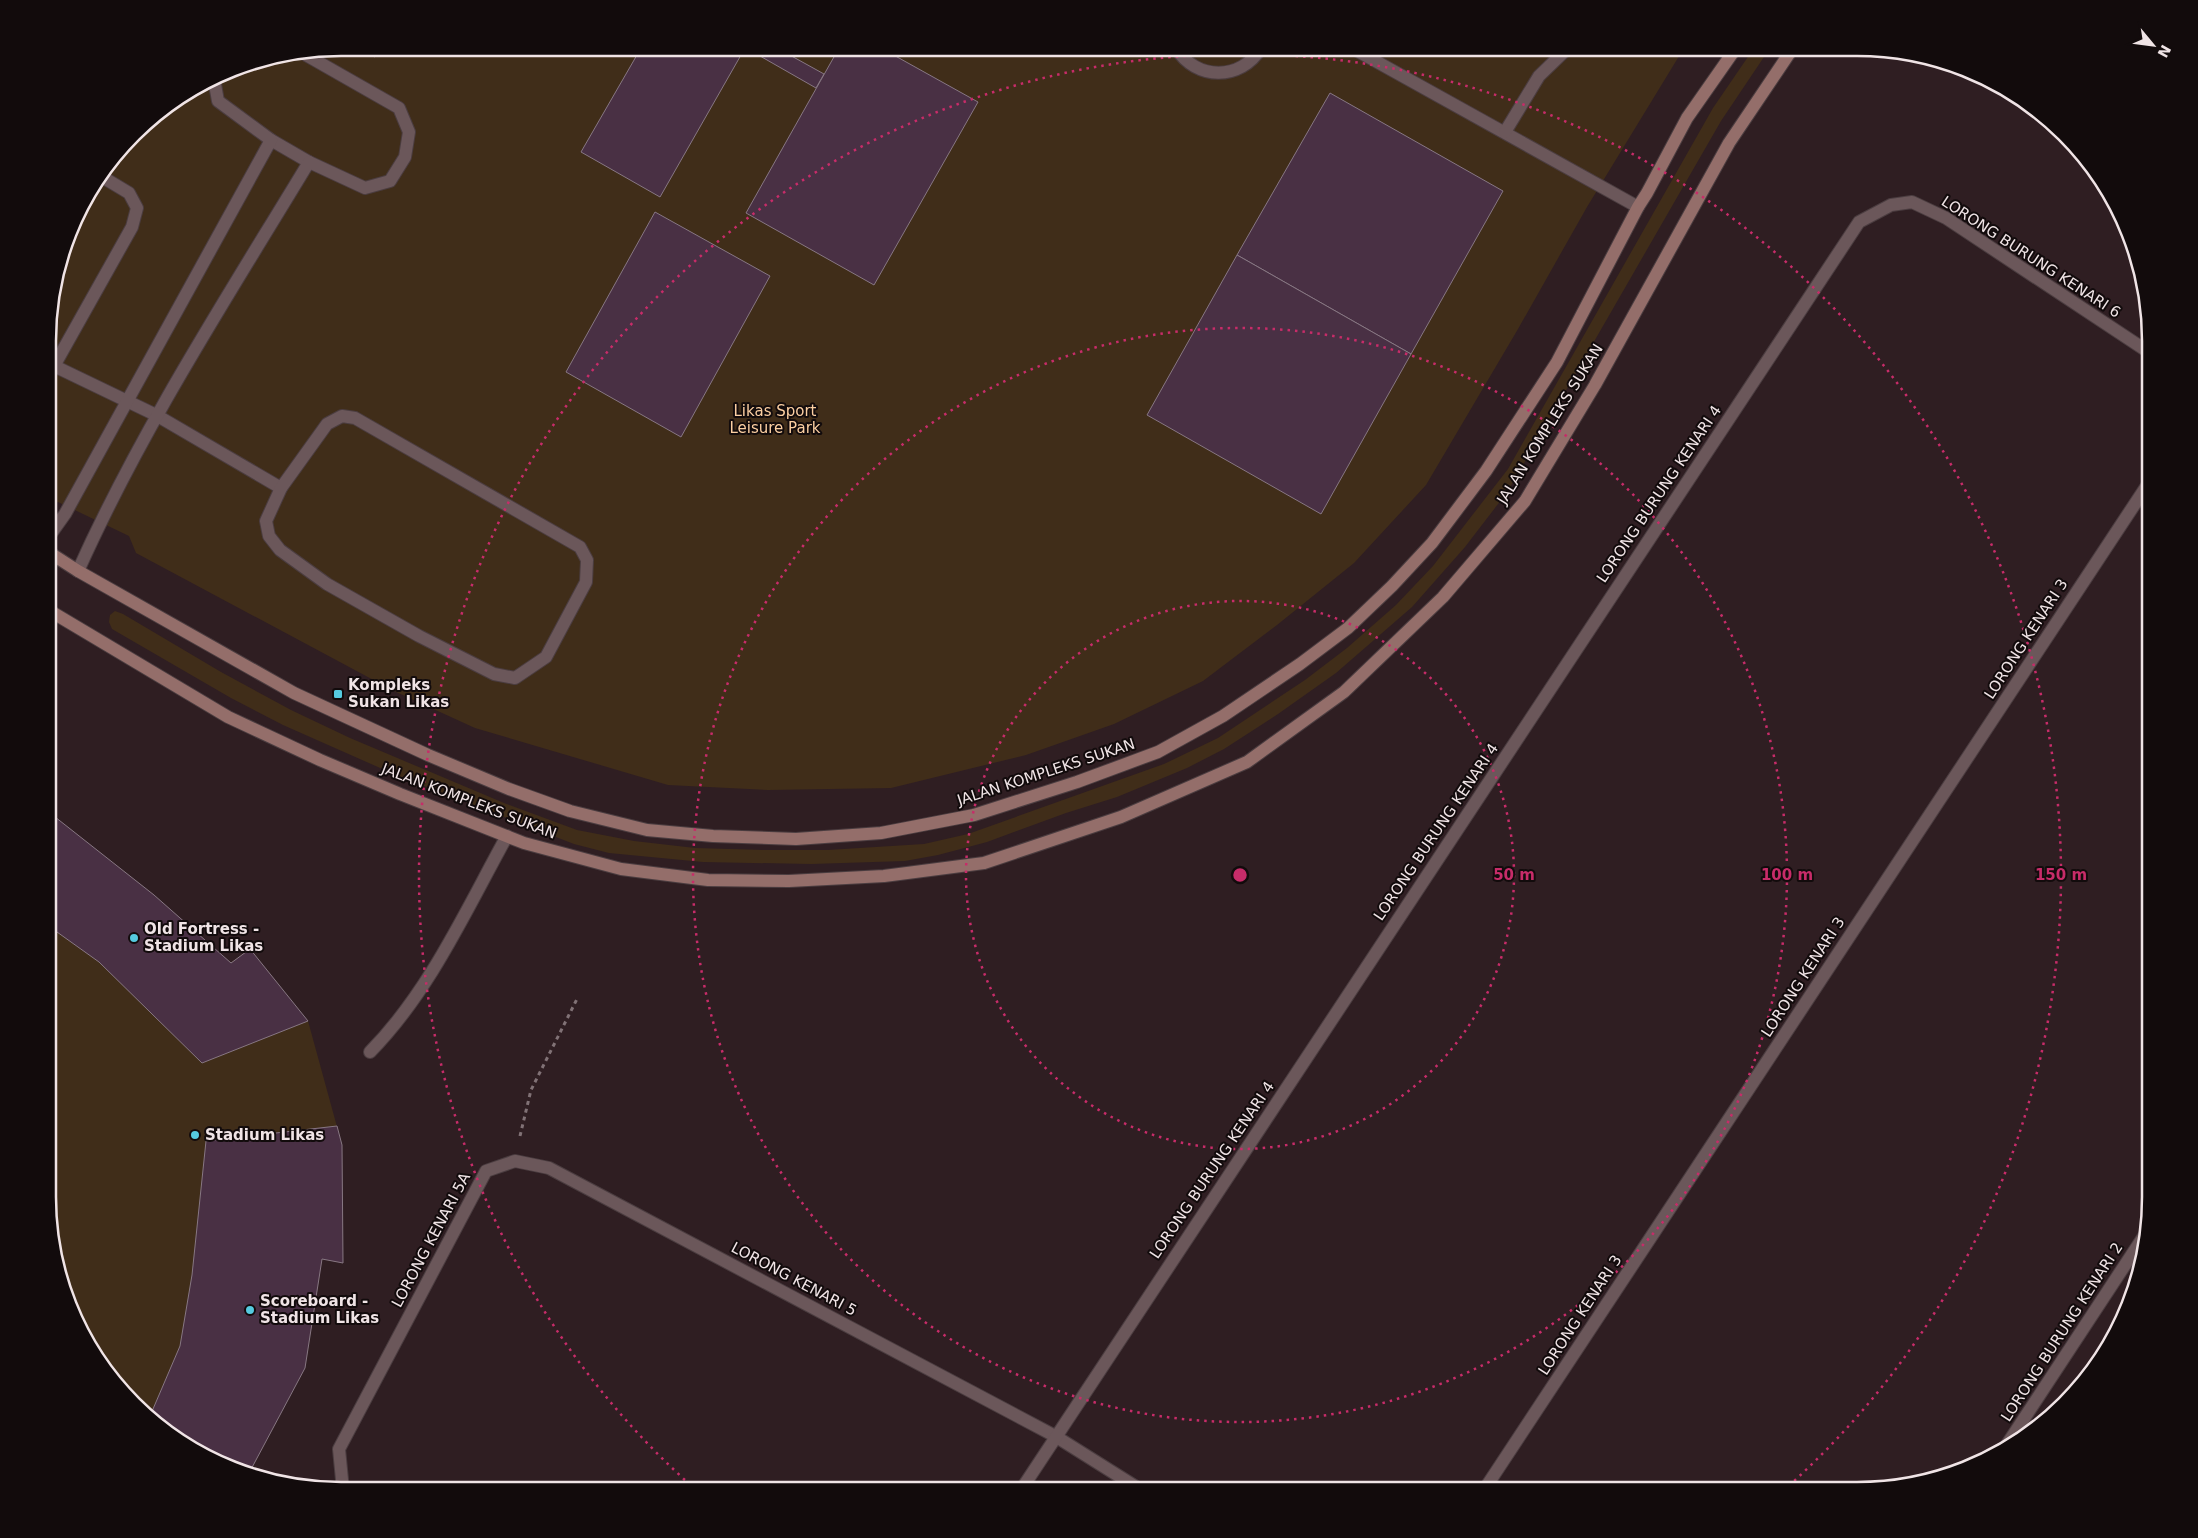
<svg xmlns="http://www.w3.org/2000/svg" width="2198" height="1538" viewBox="0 0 2198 1538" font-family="'DejaVu Sans',sans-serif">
  <rect width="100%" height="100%" fill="#2f1e22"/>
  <!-- green -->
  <g fill="#402d19">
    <polygon points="341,48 1684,48 1587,207 1518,329 1426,485 1354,563 1277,625 1203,681 1114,724 1026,755 891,788 768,790 668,785 475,728 394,691 136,553 129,536 58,502 50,506 50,303 78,211 147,121 229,70"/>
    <polygon points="1754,48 1770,48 1721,121 1508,491 1465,547 1412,607 1336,673 1278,714 1224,749 1187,768 1117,797 1066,813 987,842 938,855 905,861 811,864 703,862 609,853 574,844 396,775 283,725 231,698 112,629 109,622 110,615 115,611 123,614 221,672 291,710 350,738 504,803 577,830 634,841 695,848 764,850 828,850 924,844 968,834 1164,764 1218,738 1305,680 1347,648 1396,605 1433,566 1508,469 1713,108"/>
    <polygon points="50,813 154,895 230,963 250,949 308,1021 342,1145 343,1263 322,1259 305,1368 248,1475 163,1430 87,1343 50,1235"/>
  </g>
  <!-- building -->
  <g fill="#493044" stroke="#877783">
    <polygon points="359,48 380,48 375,57"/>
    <polygon points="641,48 745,48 660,197 581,152"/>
    <polygon points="746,48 777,48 824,74 816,88"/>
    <polygon points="839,48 881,48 978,102 874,285 746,213"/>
    <polygon points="1330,93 1503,191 1411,354 1237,255"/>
    <polygon points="655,212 770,276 681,437 566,372"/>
    <polygon points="1237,255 1411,354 1321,514 1147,415"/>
    <polygon points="50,813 154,895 231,963 250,949 308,1021 202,1063 99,962 50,927"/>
    <polygon points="337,1126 342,1145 343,1263 322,1259 305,1368 248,1475 247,1475 163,1430 150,1416 180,1346 192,1275 206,1141"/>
  </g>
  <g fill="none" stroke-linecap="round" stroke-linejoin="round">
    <defs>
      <g id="lane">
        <path d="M 1176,48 C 1196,81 1241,81 1261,48"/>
        <polyline points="1352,48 1638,207"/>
        <polyline points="1505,132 1539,76 1568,48"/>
        <polyline points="271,140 309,162"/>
        <polyline points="50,364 156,415 281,488"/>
        <polyline points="54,366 132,227 137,208 129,193 104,178"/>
        <polygon points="342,416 355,418 580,547 587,560 586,582 546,657 515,678 494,674 419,636 327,584 280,550 269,536 266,521 281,488 327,424"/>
        <polyline points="50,535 65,514 271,140 218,101 214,79"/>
        <path d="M 78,571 C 142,428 228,296 309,162 L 365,188 L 390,181 L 405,157 L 409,132 L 399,108 L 306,55"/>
        <path d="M 370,1052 C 430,991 466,910 507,836"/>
      </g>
      <g id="street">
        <polyline points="2004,1449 2146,1233"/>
        <polyline points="343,1490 339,1449 486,1171 515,1161 549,1168 1055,1436 1141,1490"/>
        <polyline points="1021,1490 1859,222 1891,205 1912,202 1946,218 2150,353"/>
        <polyline points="1484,1490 2150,481"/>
      </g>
      <g id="secondary">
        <polyline points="50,553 78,571 294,693 428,755 509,789 570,811 647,830 713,836 796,839 881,833 974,815 1077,782 1158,752 1223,716 1300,664 1348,628 1392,586 1432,543 1486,471 1557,362 1638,207 1647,193 1687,118 1736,48"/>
        <polyline points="50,611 228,717 320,760 400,794 524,843 621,869 708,880 789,881 884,876 984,863 1121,817 1247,762 1344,692 1443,597 1525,501 1595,385 1729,143 1793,48"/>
      </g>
    </defs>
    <!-- lane casing -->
    <use href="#lane" stroke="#4b3d40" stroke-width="14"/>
    <!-- street casing -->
    <use href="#street" stroke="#4b3d40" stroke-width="14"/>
    <!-- secondary casing -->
    <use href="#secondary" stroke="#4b3d40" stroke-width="14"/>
    <!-- path -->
    <polyline stroke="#817276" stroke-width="3" stroke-dasharray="4 4" stroke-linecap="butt" points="520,1136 531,1090 577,999"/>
    <!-- lane -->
    <use href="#lane" stroke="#6b575a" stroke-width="12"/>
    <!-- street -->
    <use href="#street" stroke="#6b575a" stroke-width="12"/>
    <!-- secondary -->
    <use href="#secondary" stroke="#946e6a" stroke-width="12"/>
  </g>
  <!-- distance rings -->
  <g fill="none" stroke="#c72c69" stroke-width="2.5" stroke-dasharray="2.5 5">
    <circle cx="1240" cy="875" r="274"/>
    <circle cx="1240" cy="875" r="547"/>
    <path d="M696 1490A821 821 0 1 1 1784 1490"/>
  </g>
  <!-- markers -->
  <g fill="#55cadf" stroke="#120b0c" stroke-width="2">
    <rect x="333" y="689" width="10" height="10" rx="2.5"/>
    <circle cx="134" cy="938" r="5"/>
    <circle cx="195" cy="1135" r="5"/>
    <circle cx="250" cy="1310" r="5"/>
  </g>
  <g text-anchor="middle" stroke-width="4" stroke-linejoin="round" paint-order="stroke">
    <!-- street labels -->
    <g font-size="15" fill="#f0e4e6" stroke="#120b0c">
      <text transform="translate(2031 257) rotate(33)" y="5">LORONG BURUNG KENARI 6</text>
      <text transform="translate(1550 424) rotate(-58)" y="5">JALAN KOMPLEKS SUKAN</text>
      <text transform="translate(1659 494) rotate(-56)" y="5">LORONG BURUNG KENARI 4</text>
      <text transform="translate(2026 639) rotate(-57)" y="5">LORONG KENARI 3</text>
      <text transform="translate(1046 772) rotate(-18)" y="5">JALAN KOMPLEKS SUKAN</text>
      <text transform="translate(469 801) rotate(21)" y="5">JALAN KOMPLEKS SUKAN</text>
      <text transform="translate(1436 832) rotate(-56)" y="5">LORONG BURUNG KENARI 4</text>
      <text transform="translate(1803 977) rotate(-57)" y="5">LORONG KENARI 3</text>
      <text transform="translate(1212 1170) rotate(-56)" y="5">LORONG BURUNG KENARI 4</text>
      <text transform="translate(431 1240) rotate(-62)" y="5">LORONG KENARI 5A</text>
      <text transform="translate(794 1279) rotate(28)" y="5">LORONG KENARI 5</text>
      <text transform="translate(1580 1315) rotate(-57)" y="5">LORONG KENARI 3</text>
      <text transform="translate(2062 1332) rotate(-57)" y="5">LORONG BURUNG KENARI 2</text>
    </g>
    <!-- park labels -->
    <g font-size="15" fill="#fccfa2" stroke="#120b0c">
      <text x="775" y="416">Likas Sport<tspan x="775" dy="17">Leisure Park</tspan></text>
    </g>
    <!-- poi labels -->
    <g font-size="15" font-weight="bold" fill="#f0e4e6" stroke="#120b0c" text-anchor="start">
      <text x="348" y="690">Kompleks<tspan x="348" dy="17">Sukan Likas</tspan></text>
      <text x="144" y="934">Old Fortress -<tspan x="144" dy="17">Stadium Likas</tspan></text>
      <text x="205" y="1140">Stadium Likas</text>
      <text x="260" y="1306">Scoreboard -<tspan x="260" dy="17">Stadium Likas</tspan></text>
    </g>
  </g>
  <!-- crop -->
  <path d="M0 0H2198V1538H0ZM341 56H1857A285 285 0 0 1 2142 341V1197A285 285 0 0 1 1857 1482H341A285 285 0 0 1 56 1197V341A285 285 0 0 1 341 56Z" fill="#120b0c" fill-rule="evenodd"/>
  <path fill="none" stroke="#f0e4e6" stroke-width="2.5" d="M341 56H1857A285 285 0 0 1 2142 341V1197A285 285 0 0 1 1857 1482H341A285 285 0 0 1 56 1197V341A285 285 0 0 1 341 56Z"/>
  <circle cx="1240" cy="875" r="8" fill="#c72c69" stroke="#120b0c" stroke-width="2.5"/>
  <g font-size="15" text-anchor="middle" font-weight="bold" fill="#c72c69" stroke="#120b0c" stroke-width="4" stroke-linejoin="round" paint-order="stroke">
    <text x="1514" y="880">50 m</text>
    <text x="1787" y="880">100 m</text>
    <text x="2061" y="880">150 m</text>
  </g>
  <!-- north arrow -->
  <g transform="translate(2153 45) rotate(119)" stroke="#120b0c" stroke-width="4" paint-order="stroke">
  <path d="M0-4L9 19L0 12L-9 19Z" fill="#f0e4e6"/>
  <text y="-8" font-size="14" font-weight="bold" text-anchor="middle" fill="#f0e4e6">N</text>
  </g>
</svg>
